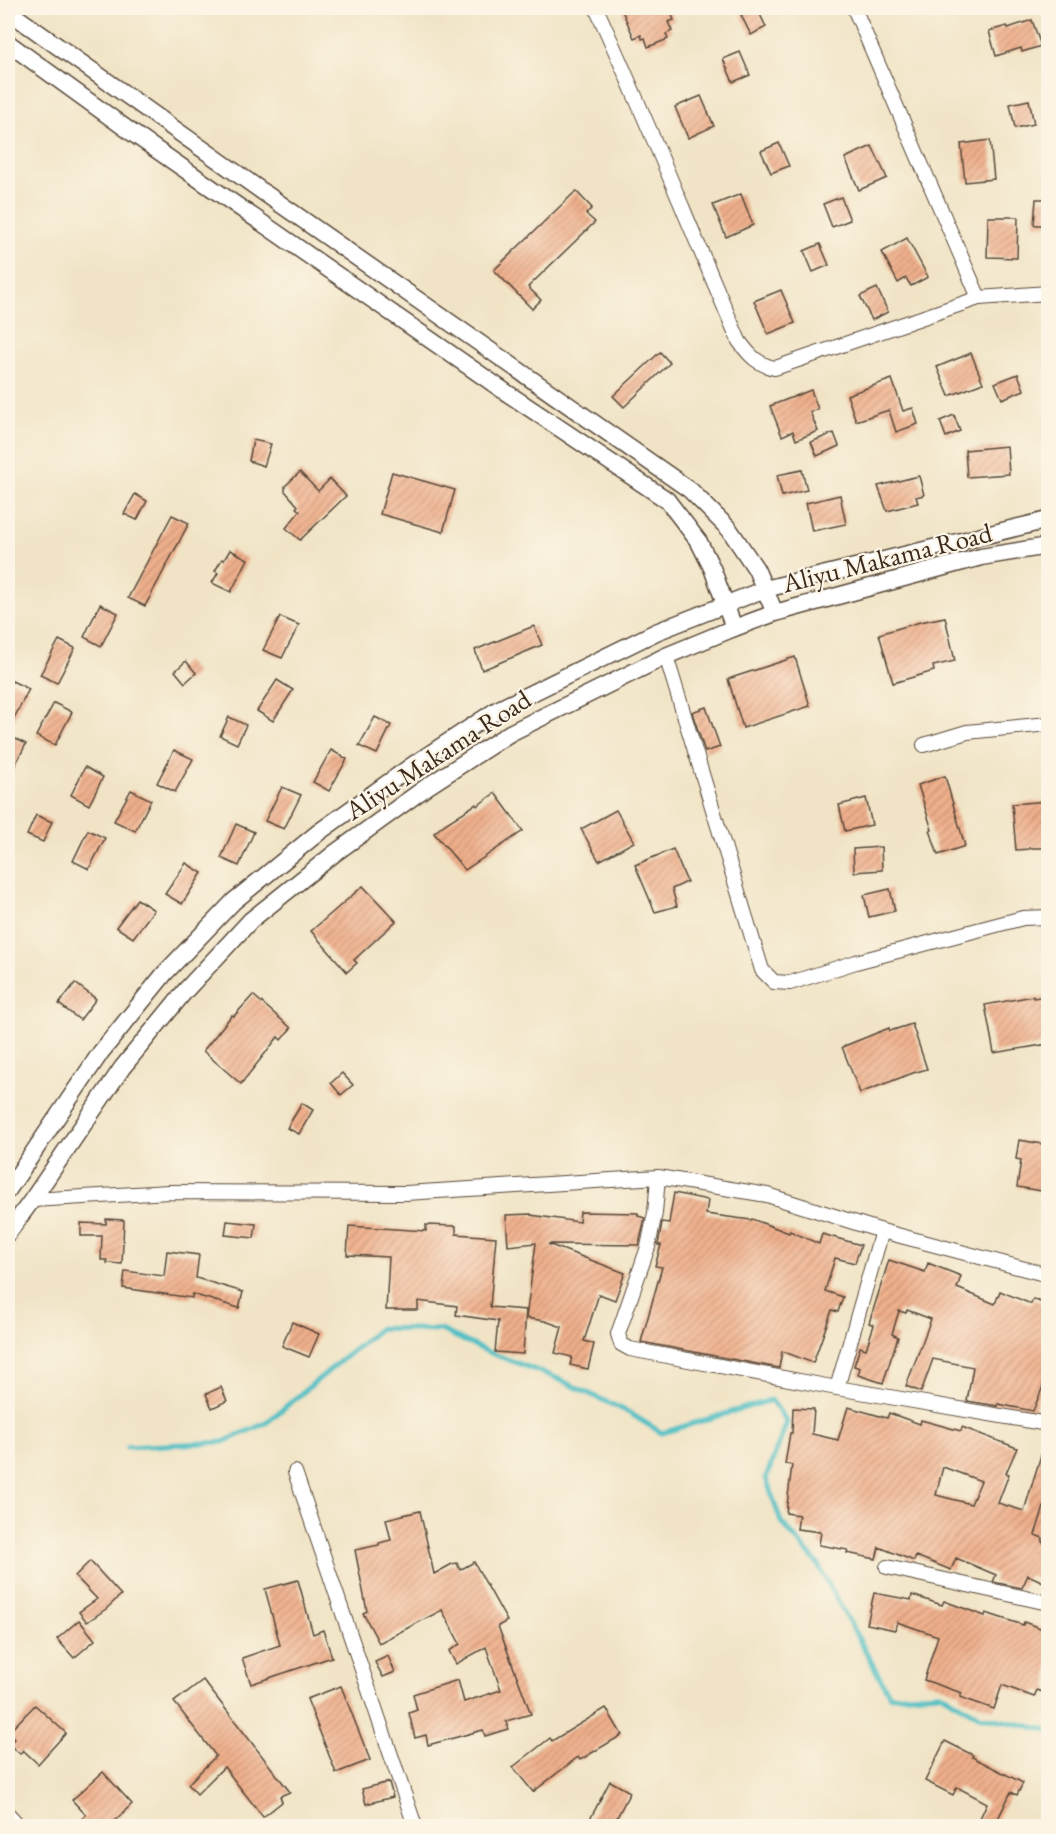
<svg xmlns="http://www.w3.org/2000/svg" width="1056" height="1834" viewBox="0 0 1056 1834" font-family="'EB Garamond',serif">
  <defs>
    <pattern id="building-hatch" width="6" height="6" patternUnits="userSpaceOnUse" patternTransform="scale(1.5)"><rect width="6" height="6" fill="#f0b08c"/><path d="M-1 1l2-2M0 6l6-6M5 7l2-2" fill="none" stroke="#c48f72"/></pattern>
  </defs>
  <rect width="100%" height="100%" fill="#fcf5e5"/>
  <filter id="ink" filterUnits="userSpaceOnUse"><feTurbulence type="fractalNoise" baseFrequency=".0167" numOctaves="2"/><feDisplacementMap in="SourceGraphic" scale="12" xChannelSelector="R" yChannelSelector="G"/><feConvolveMatrix kernelMatrix="1 2 1 2 8 2 1 2 1" color-interpolation-filters="sRGB"/></filter>
  <filter id="wash" filterUnits="userSpaceOnUse"><feTurbulence type="fractalNoise" baseFrequency=".008" numOctaves="4" result="noise"/><feDisplacementMap in="SourceGraphic" scale="24" xChannelSelector="R" yChannelSelector="G"/><feGaussianBlur stdDeviation="1.35" result="paint"/><feColorMatrix in="noise" values="0 0 0 0 0 0 0 0 0 0 0 0 0 0 0 0 0 1.4 0 .05"/><feComposite in="paint" operator="in"/></filter>
  <g filter="url(#wash)">
    <rect width="100%" height="100%" fill="#f1e4c6"/>
    <g fill="none" stroke-linecap="round" stroke-linejoin="round">
      <!-- stream -->
      <polyline stroke="#50bfc5" stroke-width="5" points="127,1447 223,1442 266,1423 380,1328 441,1330 488,1352 554,1377 626,1411 662,1433 771,1400 787,1422 766,1478 781,1522 817,1563 890,1696 940,1693 979,1716 1048,1730"/>
    </g>
    <g id="blocks">
      <!-- building -->
      <g fill="url(#building-hatch)" fill-rule="evenodd">
        <polygon points="621,8 669,8 674,20 668,22 672,31 666,34 668,39 648,47 645,38 642,39 641,35 634,38"/>
        <polygon points="757,8 766,27 751,35 741,15"/>
        <polygon points="1032,20 1041,46 1022,52 1021,48 996,56 989,31 1007,26 1008,28"/>
        <polygon points="740,52 750,75 733,82 723,59"/>
        <polygon points="701,96 714,126 688,138 675,107"/>
        <polygon points="1029,100 1034,124 1015,128 1010,104"/>
        <polygon points="990,140 994,179 965,182 961,144"/>
        <polygon points="779,143 789,166 771,173 761,151"/>
        <polygon points="872,146 887,178 859,190 845,158"/>
        <polygon points="576,191 592,208 586,214 595,222 528,287 541,300 532,309 494,270"/>
        <polygon points="741,194 753,225 726,237 713,205"/>
        <polygon points="841,197 850,220 832,227 823,204"/>
        <polygon points="1036,199 1048,199 1048,225 1034,225"/>
        <polygon points="988,217 1018,217 1017,258 987,257"/>
        <polygon points="907,238 928,277 911,286 906,278 898,283 882,252"/>
        <polygon points="820,244 829,265 813,272 804,251"/>
        <polygon points="877,288 888,312 872,320 860,296"/>
        <polygon points="781,290 795,323 768,334 754,301"/>
        <polygon points="660,352 670,363 624,407 613,396"/>
        <polygon points="971,353 983,383 949,396 937,367"/>
        <polygon points="1018,374 1024,390 1002,399 995,383"/>
        <polygon points="892,379 903,411 913,408 918,424 896,432 889,410 856,421 847,395"/>
        <polygon points="811,390 818,409 810,412 818,431 796,440 793,431 782,436 770,406"/>
        <polygon points="954,415 960,431 946,437 940,421"/>
        <polygon points="834,433 839,446 817,456 811,442"/>
        <polygon points="253,440 271,444 264,466 249,461"/>
        <polygon points="1007,446 1009,474 967,477 965,450"/>
        <polygon points="802,470 807,490 782,496 777,475"/>
        <polygon points="300,472 318,491 330,479 346,496 300,540 286,528 300,511 296,508 298,506 285,491 285,486"/>
        <polygon points="392,472 455,490 443,532 380,514"/>
        <polygon points="919,476 924,495 916,497 918,503 887,511 878,486"/>
        <polygon points="135,494 147,501 137,520 124,514"/>
        <polygon points="840,495 846,524 812,531 806,503"/>
        <polygon points="172,515 189,523 145,606 128,598"/>
        <polygon points="230,550 248,559 231,592 212,583 218,573 215,571 222,559 224,560"/>
        <polygon points="100,604 118,613 101,646 84,637"/>
        <polygon points="280,617 299,625 282,658 263,650"/>
        <polygon points="945,617 955,661 933,666 934,671 893,683 879,634 920,622"/>
        <polygon points="534,626 542,645 482,670 475,650"/>
        <polygon points="59,640 75,648 57,683 40,675"/>
        <polygon points="795,657 810,706 743,728 728,679"/>
        <polygon points="186,661 196,673 185,683 175,671"/>
        <polygon points="277,680 293,690 273,721 257,711"/>
        <polygon points="12,681 29,689 8,730 8,689"/>
        <polygon points="54,703 72,712 55,745 36,736"/>
        <polygon points="706,707 720,747 705,752 692,712"/>
        <polygon points="229,717 246,725 237,744 220,736"/>
        <polygon points="375,717 391,725 377,754 359,746"/>
        <polygon points="8,735 26,744 8,779"/>
        <polygon points="174,750 193,759 175,792 157,783"/>
        <polygon points="331,750 347,759 329,791 313,782"/>
        <polygon points="85,767 103,777 89,805 71,795"/>
        <polygon points="945,776 965,846 938,855 930,830 932,830 918,785"/>
        <polygon points="282,787 301,795 284,829 265,821"/>
        <polygon points="131,790 151,800 135,831 114,821"/>
        <polygon points="495,793 523,831 465,870 434,833 445,824 476,804 477,806"/>
        <polygon points="866,798 872,825 845,831 839,805"/>
        <polygon points="1048,801 1048,848 1029,848 1029,849 1016,850 1012,804"/>
        <polygon points="616,810 634,842 599,861 581,829"/>
        <polygon points="36,815 52,822 43,842 27,835"/>
        <polygon points="236,824 254,832 239,866 221,858"/>
        <polygon points="88,830 105,838 89,869 73,861"/>
        <polygon points="881,847 882,870 854,872 853,849"/>
        <polygon points="673,849 687,882 672,889 677,906 655,912 635,865"/>
        <polygon points="186,863 202,873 182,904 165,894"/>
        <polygon points="363,886 396,921 354,960 357,963 347,972 311,931"/>
        <polygon points="890,889 895,911 869,917 864,895"/>
        <polygon points="137,899 154,910 133,938 116,927"/>
        <polygon points="75,983 96,999 80,1020 59,1004"/>
        <polygon points="253,995 291,1028 281,1040 278,1037 241,1084 203,1051 232,1015 234,1016"/>
        <polygon points="1033,996 1033,998 1048,996 1048,1044 994,1053 985,1005"/>
        <polygon points="912,1024 927,1069 913,1073 860,1093 842,1047 889,1028 890,1031"/>
        <polygon points="342,1073 353,1085 341,1095 331,1083"/>
        <polygon points="302,1103 313,1110 299,1134 287,1128"/>
        <polygon points="1019,1140 1048,1145 1048,1192 1017,1187 1021,1160 1016,1159"/>
        <polygon points="674,1193 708,1200 706,1214 751,1220 752,1219 789,1233 790,1231 819,1244 822,1234 861,1245 855,1263 835,1258 825,1291 843,1297 838,1312 832,1310 813,1363 782,1351 779,1368 641,1342 662,1267 655,1266 661,1245 658,1245 662,1222 669,1223"/>
        <polygon points="580,1212 638,1213 638,1216 645,1218 639,1245 548,1244 625,1273 615,1300 599,1294 584,1341 594,1344 588,1369 570,1365 572,1357 555,1353 562,1327 545,1321 526,1318 536,1243 508,1246 506,1215 531,1214 531,1215 579,1222"/>
        <polygon points="106,1219 124,1220 122,1264 107,1263 107,1260 101,1260 102,1236 81,1236 81,1223 106,1224"/>
        <polygon points="227,1221 256,1224 254,1238 225,1235"/>
        <polygon points="426,1225 456,1226 456,1234 496,1237 490,1307 526,1310 523,1354 495,1352 498,1321 456,1315 457,1306 418,1301 418,1310 386,1310 389,1257 347,1255 349,1226 426,1231"/>
        <polygon points="167,1251 199,1255 196,1278 243,1292 239,1308 192,1294 192,1298 123,1288 125,1271 164,1276"/>
        <polygon points="889,1260 925,1272 928,1263 961,1276 957,1288 995,1304 1000,1291 1031,1304 1033,1299 1048,1305 1048,1374 1033,1411 998,1404 998,1406 967,1401 973,1367 933,1359 921,1392 906,1386 931,1319 907,1310 906,1313 899,1311 892,1334 898,1337 883,1383 858,1375 860,1368 854,1366 860,1347 866,1349 874,1325 869,1323"/>
        <polygon points="292,1322 319,1334 309,1357 282,1346"/>
        <polygon points="221,1387 227,1401 212,1408 206,1394"/>
        <path d="M 848,1407 L 887,1418 L 889,1413 L 920,1424 L 921,1420 L 961,1431 L 962,1427 L 1017,1448 L 1006,1473 L 1009,1474 L 998,1503 L 1024,1511 L 1045,1442 L 1048,1443 L 1048,1509 L 1044,1507 L 1035,1535 L 1043,1538 L 1042,1542 L 1048,1545 L 1048,1584 L 1028,1575 L 1022,1588 L 993,1582 L 996,1575 L 956,1558 L 951,1570 L 916,1556 L 914,1561 L 879,1547 L 876,1559 L 847,1553 L 848,1550 L 819,1545 L 821,1532 L 797,1529 L 799,1515 L 786,1513 L 792,1465 L 785,1464 L 790,1433 L 792,1433 L 793,1408 L 814,1409 L 812,1434 L 838,1440 ZM 943,1467 L 981,1481 L 971,1504 L 936,1495 Z"/>
        <polygon points="420,1511 434,1574 452,1564 457,1563 460,1570 474,1562 507,1621 498,1626 531,1714 506,1721 508,1729 485,1736 483,1730 428,1745 426,1735 415,1738 409,1713 417,1710 413,1694 458,1680 464,1702 501,1690 486,1647 456,1664 449,1651 460,1644 442,1610 379,1643 363,1613 367,1611 355,1550 379,1545 379,1543 391,1540 386,1519"/>
        <polygon points="90,1561 121,1595 106,1609 87,1622 79,1612 97,1599 75,1576"/>
        <polygon points="298,1580 313,1634 323,1630 332,1657 251,1684 242,1658 280,1645 265,1589"/>
        <polygon points="874,1593 911,1600 912,1595 942,1605 944,1601 985,1616 986,1613 1023,1625 1024,1622 1048,1631 1048,1694 1037,1690 1034,1697 1002,1685 994,1709 960,1697 962,1693 924,1680 938,1636 897,1622 895,1630 867,1624"/>
        <polygon points="79,1620 95,1640 74,1658 57,1639"/>
        <polygon points="388,1656 395,1672 383,1677 375,1662"/>
        <polygon points="203,1680 290,1792 280,1796 282,1802 263,1817 224,1767 197,1794 188,1784 216,1756 174,1702"/>
        <polygon points="341,1686 370,1760 336,1773 307,1699"/>
        <polygon points="35,1705 66,1733 38,1764 23,1750 20,1754 9,1744 14,1739 8,1733"/>
        <polygon points="606,1708 622,1735 580,1760 578,1757 533,1792 513,1767 550,1738 552,1741"/>
        <polygon points="945,1741 973,1755 972,1757 1023,1783 1017,1795 1011,1792 994,1827 976,1827 987,1803 957,1787 953,1795 925,1781"/>
        <polygon points="103,1772 132,1804 108,1827 73,1827 86,1815 72,1800"/>
        <polygon points="610,1781 630,1792 612,1827 586,1827"/>
        <polygon points="389,1782 393,1797 366,1804 362,1789"/>
      </g>
    </g>
  </g>
  <g filter="url(#ink)">
    <use href="#blocks" fill-opacity="0" stroke="#564637" stroke-width="1.5"/>
    <g fill="none" stroke-linecap="round" stroke-linejoin="round">
      <defs>
        <g id="minor">
          <path d="M 596,8 C 646,117 691,230 739,341 C 749,355 758,365 775,368 L 979,298 L 1048,293"/>
          <polyline points="854,8 979,298"/>
          <polyline points="666,656 762,970 774,982 790,983 856,962 1023,918 1048,917"/>
          <polyline points="924,745 967,732 1048,724"/>
          <polyline points="658,1177 655,1213 648,1247 618,1334 621,1344 630,1349 837,1388 1048,1424"/>
          <polyline points="32,1200 169,1192 406,1193 658,1177 767,1195 882,1231 1048,1275"/>
          <polyline points="837,1388 882,1231"/>
          <polyline points="295,1472 415,1826"/>
          <polyline points="887,1567 1048,1603"/>
          <polyline points="8,1814 19,1826"/>
        </g>
        <g id="tertiary">
          <polyline points="8,11 266,194 690,490 729,529 756,569 775,613"/>
          <polyline points="8,43 131,132 507,393 667,500 699,542 712,568 734,628"/>
          <polyline points="8,1190 101,1052 165,973 234,901 319,832 413,765 497,710 656,632 765,589 1048,520"/>
          <polyline points="8,1233 32,1200 122,1068 185,991 251,920 335,853 428,786 510,733 666,656 734,628 775,613 981,557 1048,546"/>
        </g>
      </defs>
      <!-- minor casing -->
      <use href="#minor" stroke="#564637" stroke-width="16"/>
      <!-- tertiary casing -->
      <use href="#tertiary" stroke="#564637" stroke-width="19"/>
      <!-- minor -->
      <use href="#minor" stroke="#fff" stroke-width="14"/>
      <!-- tertiary -->
      <use href="#tertiary" stroke="#fff" stroke-width="16"/>
    </g>
  </g>
  <g text-anchor="middle" stroke-width="4.5" stroke-linejoin="round" paint-order="stroke">
    <!-- street labels -->
    <g font-size="27" fill="#3b2a1e" stroke="#fcf5e5">
      <text transform="translate(887 558) rotate(-14)" y="9">Aliyu Makama Road</text>
      <text transform="translate(438 755) rotate(-33)" y="9">Aliyu Makama Road</text>
    </g>
  </g>
  <!-- margin -->
  <rect width="1056" height="1834" fill="none" stroke="#fcf5e5" stroke-width="30"/>
</svg>
